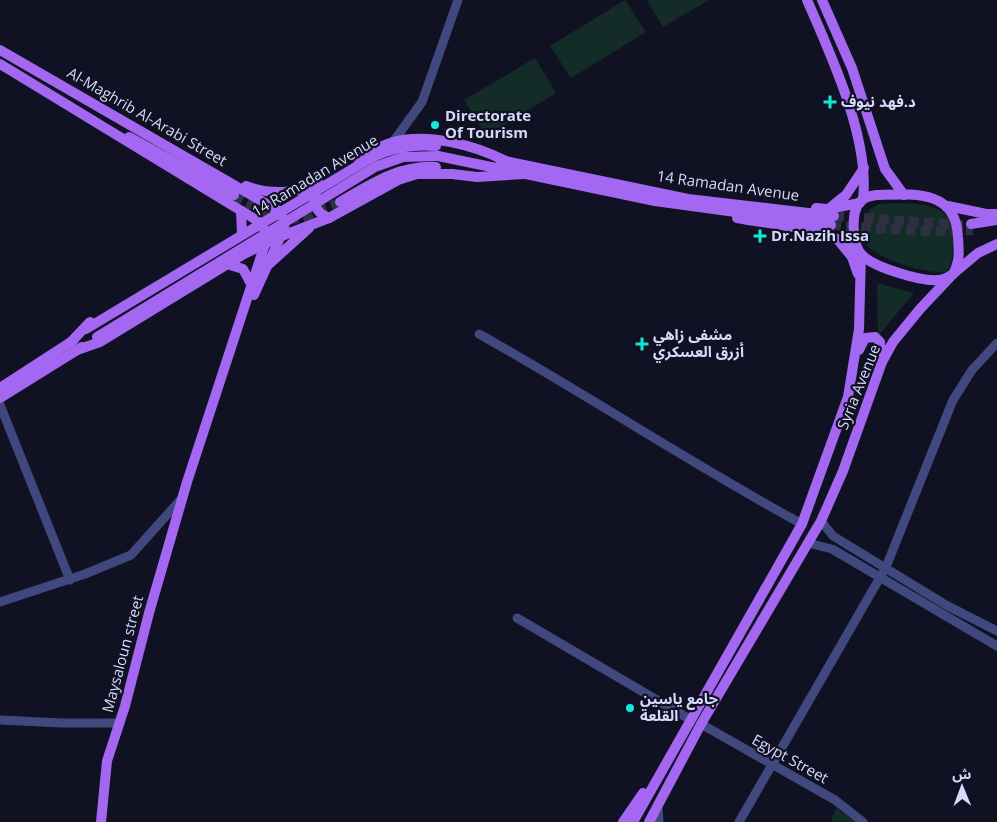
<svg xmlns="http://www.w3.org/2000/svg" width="997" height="822" viewBox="0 0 997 822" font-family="'Open Sans','Noto Sans Arabic',sans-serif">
  <rect width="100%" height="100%" fill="#101123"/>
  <!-- green -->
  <g fill="#142c27">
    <polygon points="625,0 646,32 571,78 550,46"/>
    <polygon points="647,0 709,0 663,27"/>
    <polygon points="535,58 556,93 486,136 464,100"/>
    <path d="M 898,203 C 932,204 955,206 953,246 C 952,256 953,265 946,272 C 926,274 878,260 866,244 L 869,210 L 878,204 Z"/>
    <polygon points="877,283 914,293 878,336"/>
    <polygon points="836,808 856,822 831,822"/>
  </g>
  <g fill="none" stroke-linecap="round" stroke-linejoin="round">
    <!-- major-tunnel -->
    <g stroke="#2e2f43" stroke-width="10" stroke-dasharray="10 5" stroke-linecap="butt">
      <path d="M 234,195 C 282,224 289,227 340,202"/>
      <polyline points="834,216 963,225"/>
      <polyline points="831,225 920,231 973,230"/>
    </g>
    <!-- minor -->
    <g stroke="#40497d" stroke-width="9">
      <polyline points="393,142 422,102 458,0"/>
      <path d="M 479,334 C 588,395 693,465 802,524"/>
      <polyline points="0,405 70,580"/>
      <polyline points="821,521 833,536 946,605 997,631"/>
      <polyline points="808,543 832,549 997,646"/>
      <polyline points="0,602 85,574 131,555 183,497"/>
      <polyline points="517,618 691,720"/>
      <polyline points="0,720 62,723 120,723"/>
      <polyline points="701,724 835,800 863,822"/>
      <polyline points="658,806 659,822"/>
      <polyline points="739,822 886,567 953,400 972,370 997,343"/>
    </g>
    <!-- major -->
    <g stroke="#a367f1" stroke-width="10">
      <path d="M 807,0 C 831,55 870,139 863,199"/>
      <polyline points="822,0 852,68 885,169 904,195"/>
      <polyline points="0,50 279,211 285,221 284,229 254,295"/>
      <polyline points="0,64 258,221 266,232 266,241 187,482 149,613 125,706 107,761 101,822"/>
      <polyline points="129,137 234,195"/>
      <polyline points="438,156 655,201 831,225"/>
      <path d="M 359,160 C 370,153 380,145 393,142 C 429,133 474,145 506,161"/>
      <polyline points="500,160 688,199 834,216"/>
      <path d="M 246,186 C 272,196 295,192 321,185"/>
      <path d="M 320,186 C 309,199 314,212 329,218"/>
      <path d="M 876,195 C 913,194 956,189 958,237 C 959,251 960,262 953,274 C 948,277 944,280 938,280 C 922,282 873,267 862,255 C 852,245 851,214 859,203 C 864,197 870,196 876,195 Z"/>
      <path d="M 340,202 C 371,184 399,165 436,167"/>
      <polyline points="948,206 986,214 997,214"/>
      <polyline points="831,207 846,195 864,168"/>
      <polyline points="816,208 827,209 860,203"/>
      <polyline points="241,211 242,234"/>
      <path d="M 737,218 C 774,225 827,228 858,250"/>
      <polyline points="971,224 997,220"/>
      <polyline points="839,241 852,257 858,274"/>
      <polyline points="227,264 243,269 251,284"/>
      <polyline points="268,265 309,228"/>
      <polyline points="70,343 90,322"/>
      <polyline points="77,350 100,342 244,254 279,237 329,218 398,180 417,174 452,174 477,177 524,174"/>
      <polyline points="859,350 865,338 875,337 880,342 882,362"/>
      <polyline points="0,388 74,340"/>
      <polyline points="0,398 82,347"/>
      <polyline points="623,822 643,793"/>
      <polyline points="633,822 802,524 848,397 859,329 861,254"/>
      <polyline points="649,822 701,724 821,521 843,471 882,362 893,342 920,309 953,274 978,253 997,244"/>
    </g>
    <!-- major-bridge -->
    <g stroke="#a367f1" stroke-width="10">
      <path d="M 86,329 L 369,159 C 391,148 411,144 436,146"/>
      <polyline points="97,337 375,167 403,157 438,156"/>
    </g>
  </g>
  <!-- markers -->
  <g fill="#15e8d4" stroke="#101123" stroke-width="2">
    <path d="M827.5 94.5h5v5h5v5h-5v5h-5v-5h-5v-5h5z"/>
    <circle cx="435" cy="125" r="5"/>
    <path d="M757.5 228.5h5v5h5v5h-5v5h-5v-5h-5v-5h5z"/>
    <path d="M639.5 336.5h5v5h5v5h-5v5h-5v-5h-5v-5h5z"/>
    <circle cx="630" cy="708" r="5"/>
  </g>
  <g text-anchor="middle" stroke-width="4.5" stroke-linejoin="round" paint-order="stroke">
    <!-- poi labels -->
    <g font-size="15" font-weight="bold" fill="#d6d9fb" stroke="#101123" text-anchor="start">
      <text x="841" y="107">د.فهد نيوف</text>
      <text x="445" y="121">Directorate<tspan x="445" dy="17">Of Tourism</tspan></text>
      <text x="771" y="241">Dr.Nazih Issa</text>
      <text x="653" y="340">مشفى زاهي<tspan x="653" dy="17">أزرق العسكري</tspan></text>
      <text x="640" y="704">جامع ياسين<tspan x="640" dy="17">القلعة</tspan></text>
    </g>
    <!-- street labels -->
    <g font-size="15" fill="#d6d9fb" stroke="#101123">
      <text transform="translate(147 117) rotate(30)" y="5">Al-Maghrib Al-Arabi Street</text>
      <text transform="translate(315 176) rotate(-31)" y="5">14 Ramadan Avenue</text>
      <text transform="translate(728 186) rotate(8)" y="5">14 Ramadan Avenue</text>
      <text transform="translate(859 387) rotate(-68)" y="5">Syria Avenue</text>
      <text transform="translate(123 654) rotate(-75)" y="5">Maysaloun street</text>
      <text transform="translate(790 759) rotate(29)" y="5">Egypt Street</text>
    </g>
  </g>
  <!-- north arrow -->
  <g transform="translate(962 787) rotate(359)" stroke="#101123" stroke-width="4" paint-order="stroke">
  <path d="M0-4L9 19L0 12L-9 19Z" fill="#d6d9fb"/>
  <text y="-8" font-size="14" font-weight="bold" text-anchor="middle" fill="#d6d9fb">ش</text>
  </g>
</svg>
